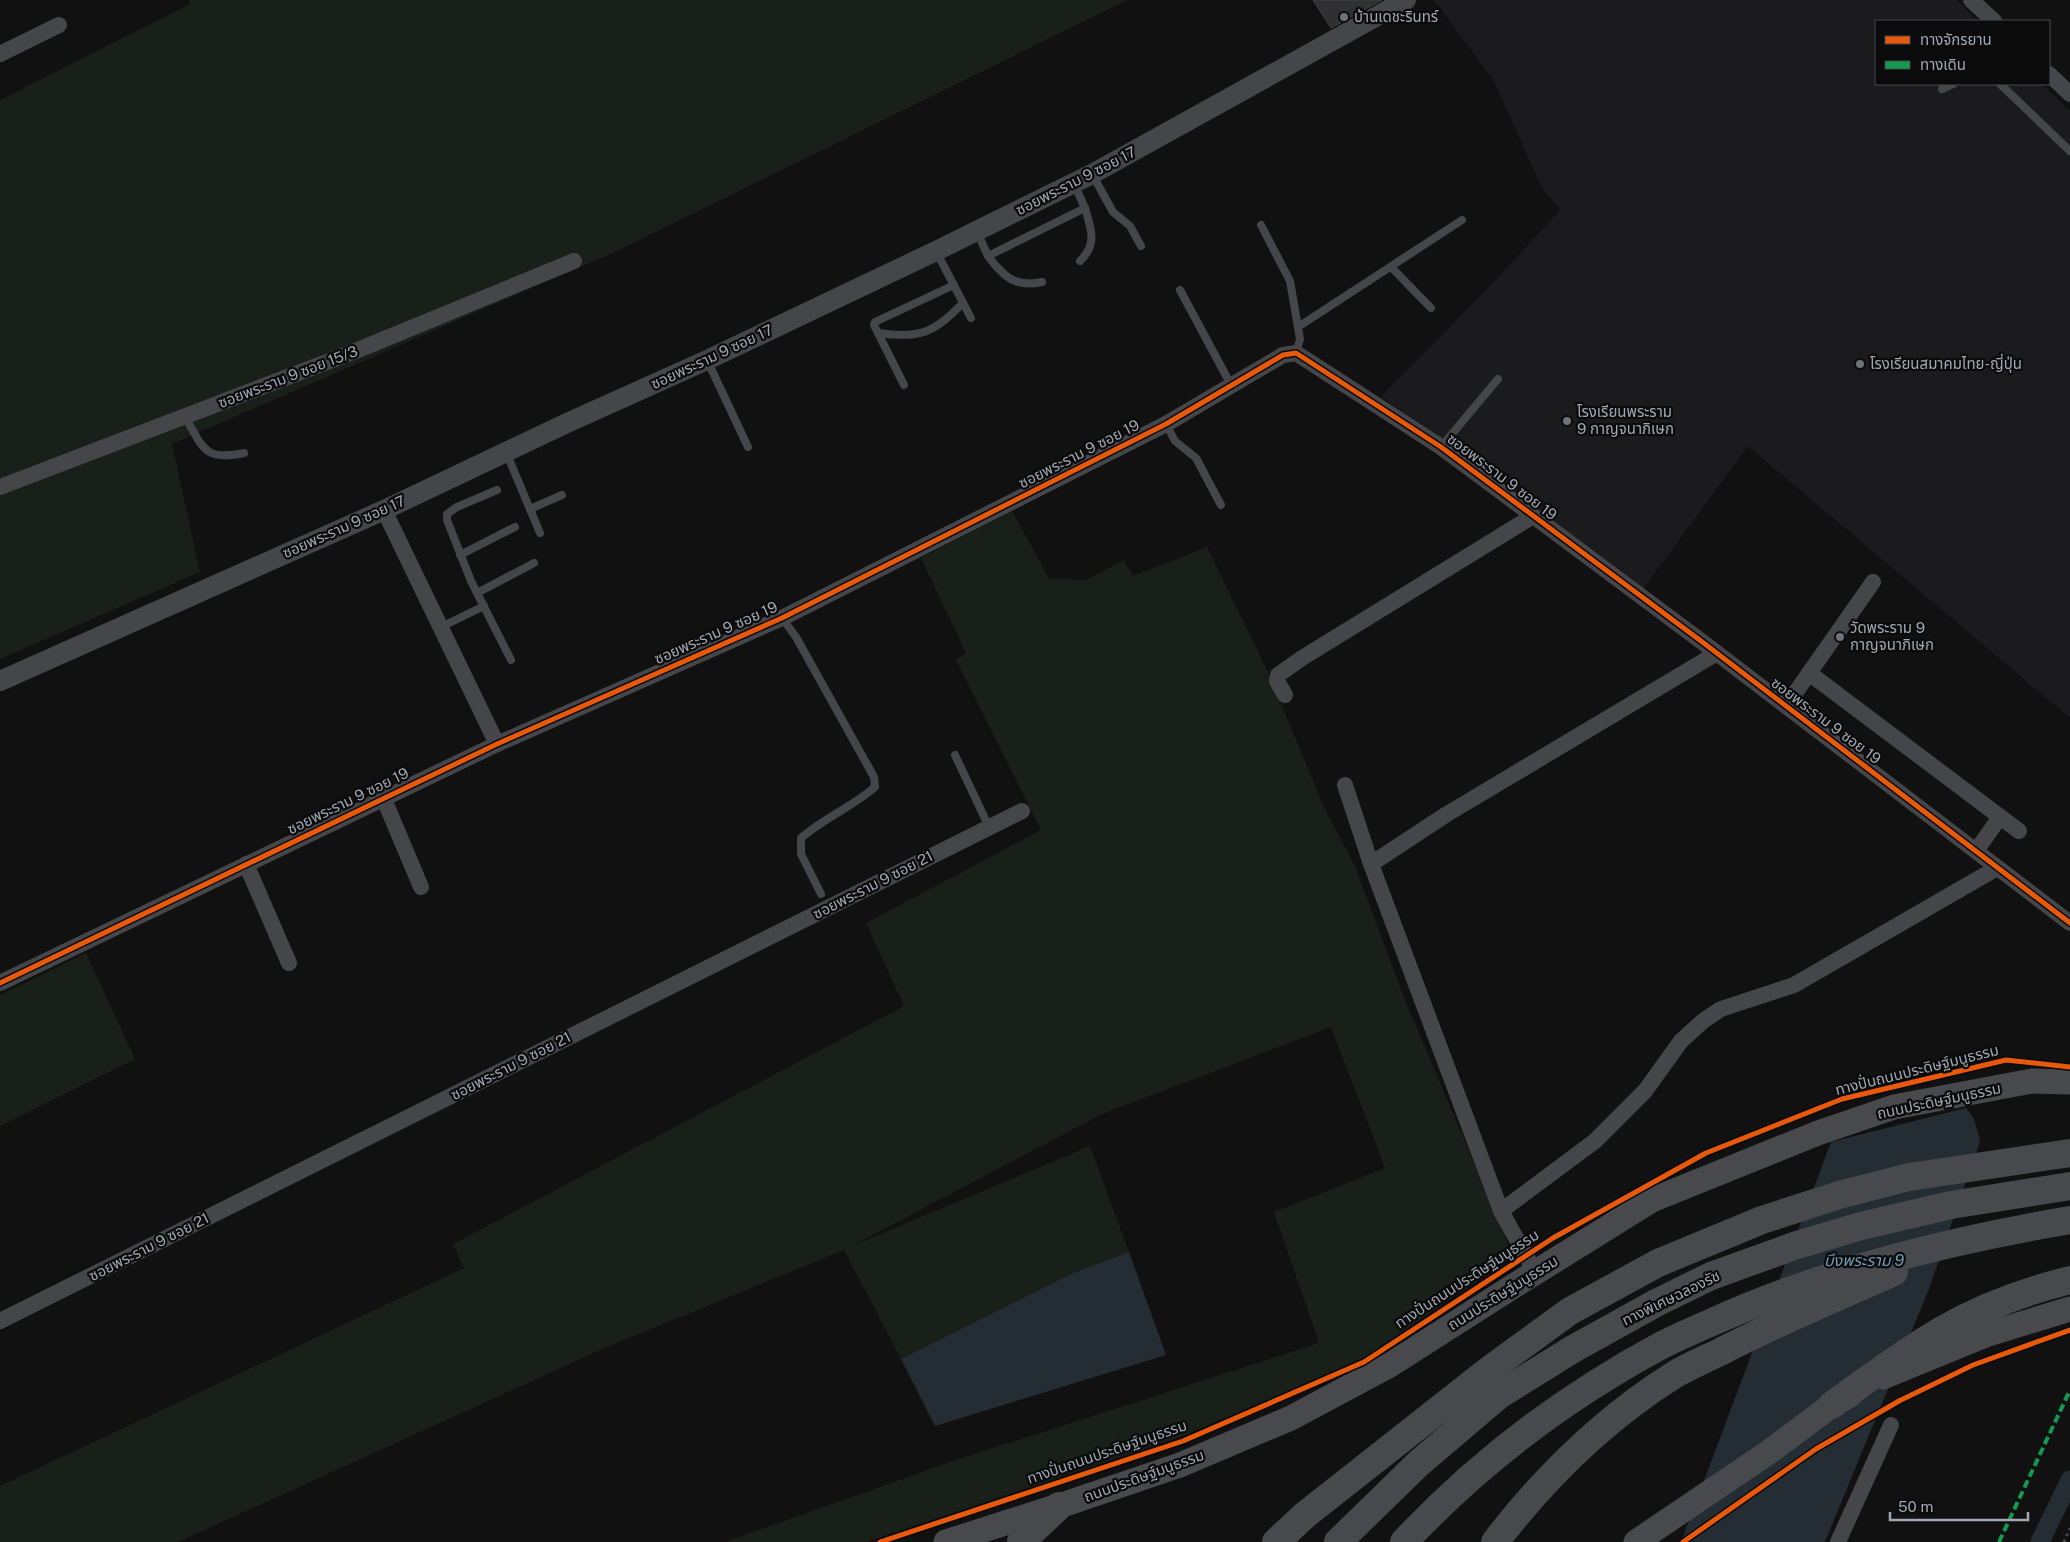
<svg xmlns="http://www.w3.org/2000/svg" width="2070" height="1542" viewBox="0 0 2070 1542" font-family="'Public Sans','Noto Sans Thai',sans-serif">
  <rect width="100%" height="100%" fill="#111"/>
  <!-- built -->
  <polygon fill="#1b1b1d" points="1434,0 1957,0 1978,21 1876,21 1876,84 2042,84 2070,111 2070,718 1748,446 1643,589 1474,462 1381,397 1492,284 1560,210 1541,186 1494,81"/>
  <!-- green -->
  <g fill="#191f19">
    <polygon points="189,0 1127,0 615,252 172,444 200,572 0,659 0,100 190,4"/>
    <polygon points="1012,511 1049,578 1085,580 1124,560 1133,576 1207,547 1267,670 1324,807 1355,866 1405,1000 1507,1241 1511,1258 1362,1359 1183,1436 866,1542 725,1542 953,1461 1319,1343 1274,1212 1385,1168 1331,1027 1102,1114 852,1246 1090,1146 1129,1252 1073,1273 901,1359 844,1250 607,1347 178,1542 0,1542 0,1486 464,1268 453,1244 904,1006 866,923 1041,830 956,660 966,653 921,558"/>
    <polygon points="86,953 135,1059 0,1126 0,995"/>
  </g>
  <!-- water -->
  <g fill="#242d33">
    <polygon points="1966,1108 1974,1119 1980,1141 1929,1289 1825,1542 1681,1542 1831,1142"/>
    <polygon points="1129,1252 1166,1355 935,1426 901,1359 1073,1273"/>
  </g>
  <g fill="none" stroke-linecap="round" stroke-linejoin="round">
    <!-- canal -->
    <polyline stroke="#242d33" stroke-width="19" points="2040,1542 2070,1480"/>
  </g>
  <!-- building -->
  <polygon fill="#303032" stroke="#3f4145" points="1313,0 1382,0 1331,28"/>
  <g fill="none" stroke-linecap="round" stroke-linejoin="round">
    <!-- path -->
    <polyline stroke="#46484c" stroke-width="3" stroke-dasharray="2.5 4" stroke-linecap="butt" points="2064,1542 2070,1528"/>
    <!-- service -->
    <g stroke="#45464a" stroke-width="8">
      <polyline points="2000,84 2070,151"/>
      <polyline points="1942,89 1953,84"/>
      <polyline points="1092,174 1113,212 1130,226 1141,246"/>
      <polyline points="1261,225 1290,281 1300,339 1296,353"/>
      <polyline points="977,232 988,256 1085,208 1074,184"/>
      <polyline points="936,251 971,318"/>
      <path d="M 988,256 C 1003,276 1015,288 1042,282"/>
      <path d="M 1080,261 C 1098,244 1091,229 1085,208"/>
      <polyline points="1391,267 1431,308"/>
      <path d="M 954,285 L 875,322 L 874,325 L 878,333 C 921,339 933,333 963,303"/>
      <polyline points="1180,290 1231,385"/>
      <polyline points="1298,327 1462,220"/>
      <polyline points="878,333 904,385"/>
      <polyline points="707,360 748,447"/>
      <path d="M 185,417 C 204,449 204,461 244,453"/>
      <polyline points="1166,424 1175,441 1196,458 1221,505"/>
      <polyline points="1441,447 1498,379"/>
      <polyline points="506,452 540,533"/>
      <polyline points="497,490 457,507 447,514 447,520 471,581 511,660"/>
      <polyline points="530,509 562,495"/>
      <polyline points="460,555 515,527"/>
      <polyline points="477,593 534,563"/>
      <path d="M 782,618 L 796,637 L 874,777 L 875,787 C 852,807 824,818 801,838 L 801,854 L 821,894"/>
      <polyline points="441,627 484,606"/>
      <polyline points="955,755 989,827"/>
    </g>
    <!-- minor -->
    <g stroke="#45464a" stroke-width="16">
      <polyline points="1971,0 1994,21"/>
      <polyline points="0,54 59,25"/>
      <polyline points="2049,74 2070,94"/>
      <polyline points="0,487 353,352 574,261"/>
      <polyline points="384,510 497,744"/>
      <polyline points="1809,673 2019,831"/>
      <polyline points="1285,695 1277,681 1278,675 1302,658 1533,516"/>
      <polyline points="1786,706 1873,582"/>
      <polyline points="1345,785 1371,864"/>
      <polyline points="383,797 421,887"/>
      <polyline points="1976,851 2000,817"/>
      <polyline points="246,864 289,963"/>
      <polyline points="0,983 497,744 782,618 1166,424 1283,355 1296,353 1441,447 1701,641 2070,923"/>
      <polyline points="1501,1211 1595,1141 1645,1091 1681,1041 1703,1021 1721,1009 1794,985 1997,868"/>
      <polyline points="1535,1272 1501,1211 1371,864 1447,814 1717,653"/>
      <polyline points="0,1321 1022,811"/>
      <polyline points="1838,1542 1891,1425"/>
    </g>
    <!-- tertiary -->
    <polyline stroke="#45464a" stroke-width="20" points="0,681 384,510 567,423 707,360 936,251 1092,174 1406,0"/>
    <!-- primary -->
    <g stroke="#47494c" stroke-width="25">
      <polyline points="1883,1377 1988,1334 2070,1309"/>
      <polyline points="946,1542 1068,1503 1180,1465 1291,1418 1390,1365 1512,1287 1652,1200 1818,1133 1894,1107 2032,1081 2070,1082"/>
      <polyline points="1636,1542 1769,1452 1832,1405 1850,1395"/>
    </g>
    <!-- motorway -->
    <g stroke="#47494c" stroke-width="28">
      <path d="M 1832,1405 C 1868,1379 1904,1352 1942,1330 C 1982,1307 2026,1291 2070,1280"/>
      <polyline points="1021,1542 1059,1506"/>
      <polyline points="1276,1542 1305,1515 1489,1370 1570,1311 1658,1263 1762,1220 1839,1195 1909,1177 2070,1153"/>
      <polyline points="1338,1542 1419,1463 1499,1395 1573,1349 1656,1303 1711,1276 1794,1246 1861,1226 1951,1205 2070,1186"/>
      <path d="M 1404,1542 C 1478,1463 1567,1396 1662,1345 C 1678,1337 1694,1330 1710,1323 C 1825,1271 1947,1241 2070,1220"/>
      <path d="M 1495,1542 C 1545,1477 1604,1419 1674,1375 C 1689,1366 1706,1359 1722,1351 C 1778,1322 1836,1298 1894,1272"/>
    </g>
    <!-- quiet -->
    <polyline stroke="#139951" stroke-width="4" stroke-dasharray="8 4" stroke-linecap="butt" points="1999,1542 2070,1390"/>
    <defs>
      <g id="cycleway">
        <polyline points="0,983 497,744 782,618 1166,424 1283,355 1296,353 1441,447 1701,641 2070,923"/>
        <polyline points="880,1542 1183,1441 1364,1362 1553,1238 1706,1153 1842,1099 2006,1060 2070,1067"/>
        <polyline points="1683,1542 1816,1449 1899,1401 1973,1365 2070,1330"/>
      </g>
    </defs>
    <!-- cycleway casing -->
    <use href="#cycleway" stroke="#0b0b0c" stroke-width="8"/>
    <!-- cycleway -->
    <use href="#cycleway" stroke="#e8590c" stroke-width="5"/>
  </g>
  <!-- markers -->
  <g fill="#6e737b" stroke="#0b0b0c" stroke-width="2">
    <circle cx="1344" cy="17" r="5"/>
    <circle cx="1860" cy="364" r="5"/>
    <circle cx="1567" cy="421" r="5"/>
    <circle cx="1840" cy="637" r="5"/>
  </g>
  <g text-anchor="middle" stroke-width="4.5" stroke-linejoin="round" paint-order="stroke">
    <!-- poi labels -->
    <g font-size="15" fill="#a0a8b4" stroke="#0b0b0c" text-anchor="start">
      <text x="1354" y="22">บ้านเดชะรินทร์</text>
      <text x="1870" y="369">โรงเรียนสมาคมไทย-ญี่ปุ่น</text>
      <text x="1577" y="417">โรงเรียนพระราม<tspan x="1577" dy="17">9 กาญจนาภิเษก</tspan></text>
      <text x="1850" y="633">วัดพระราม 9<tspan x="1850" dy="17">กาญจนาภิเษก</tspan></text>
    </g>
    <!-- street labels -->
    <g font-size="15" fill="#a0a8b4" stroke="#0b0b0c">
      <text transform="translate(1076 181) rotate(-27)" y="5">ซอยพระราม 9 ซอย 17</text>
      <text transform="translate(712 357) rotate(-25)" y="5">ซอยพระราม 9 ซอย 17</text>
      <text transform="translate(288 377) rotate(-21)" y="5">ซอยพระราม 9 ซอย 15/3</text>
      <text transform="translate(1079 454) rotate(-27)" y="5">ซอยพระราม 9 ซอย 19</text>
      <text transform="translate(1502 477) rotate(37)" y="5">ซอยพระราม 9 ซอย 19</text>
      <text transform="translate(344 527) rotate(-24)" y="5">ซอยพระราม 9 ซอย 17</text>
      <text transform="translate(716 633) rotate(-24)" y="5">ซอยพระราม 9 ซอย 19</text>
      <text transform="translate(1826 721) rotate(37)" y="5">ซอยพระราม 9 ซอย 19</text>
      <text transform="translate(348 801) rotate(-26)" y="5">ซอยพระราม 9 ซอย 19</text>
      <text transform="translate(873 885) rotate(-27)" y="5">ซอยพระราม 9 ซอย 21</text>
      <text transform="translate(511 1066) rotate(-27)" y="5">ซอยพระราม 9 ซอย 21</text>
      <text transform="translate(1917 1070) rotate(-14)" y="5">ทางปั่นถนนประดิษฐ์มนูธรรม</text>
      <text transform="translate(1939 1101) rotate(-12)" y="5">ถนนประดิษฐ์มนูธรรม</text>
      <text transform="translate(149 1247) rotate(-27)" y="5">ซอยพระราม 9 ซอย 21</text>
      <text transform="translate(1467 1279) rotate(-33)" y="5">ทางปั่นถนนประดิษฐ์มนูธรรม</text>
      <text transform="translate(1503 1293) rotate(-32)" y="5">ถนนประดิษฐ์มนูธรรม</text>
      <text transform="translate(1671 1298) rotate(-26)" y="5">ทางพิเศษฉลองรัช</text>
      <text transform="translate(1107 1452) rotate(-19)" y="5">ทางปั่นถนนประดิษฐ์มนูธรรม</text>
      <text transform="translate(1144 1476) rotate(-20)" y="5">ถนนประดิษฐ์มนูธรรม</text>
    </g>
    <!-- water labels -->
    <g font-size="16" font-style="italic" fill="#739bb3" stroke="#0b0b0c">
      <text x="1864" y="1266">บึงพระราม 9</text>
    </g>
  </g>
  <!-- legend -->
  <rect x="1875" y="20" width="175" height="65" fill="#0b0b0c" stroke="#474a4f"/>
  <rect x="1885" y="36" width="25" height="8" fill="#e8590c" stroke="#474a4f"/>
  <text x="1920" y="45" font-size="15" fill="#a0a8b4">ทางจักรยาน</text>
  <rect x="1885" y="61" width="25" height="8" fill="#139951" stroke="#474a4f"/>
  <text x="1920" y="70" font-size="15" fill="#a0a8b4">ทางเดิน</text>
  <!-- scale -->
  <path d="M1890 1512v8h138v-8" fill="none" stroke="#a0a8b4" stroke-width="2.5"/>
  <text x="1898" y="1512" font-size="15" fill="#a0a8b4" stroke="#0b0b0c" stroke-width="4" paint-order="stroke">50 m</text>
</svg>
